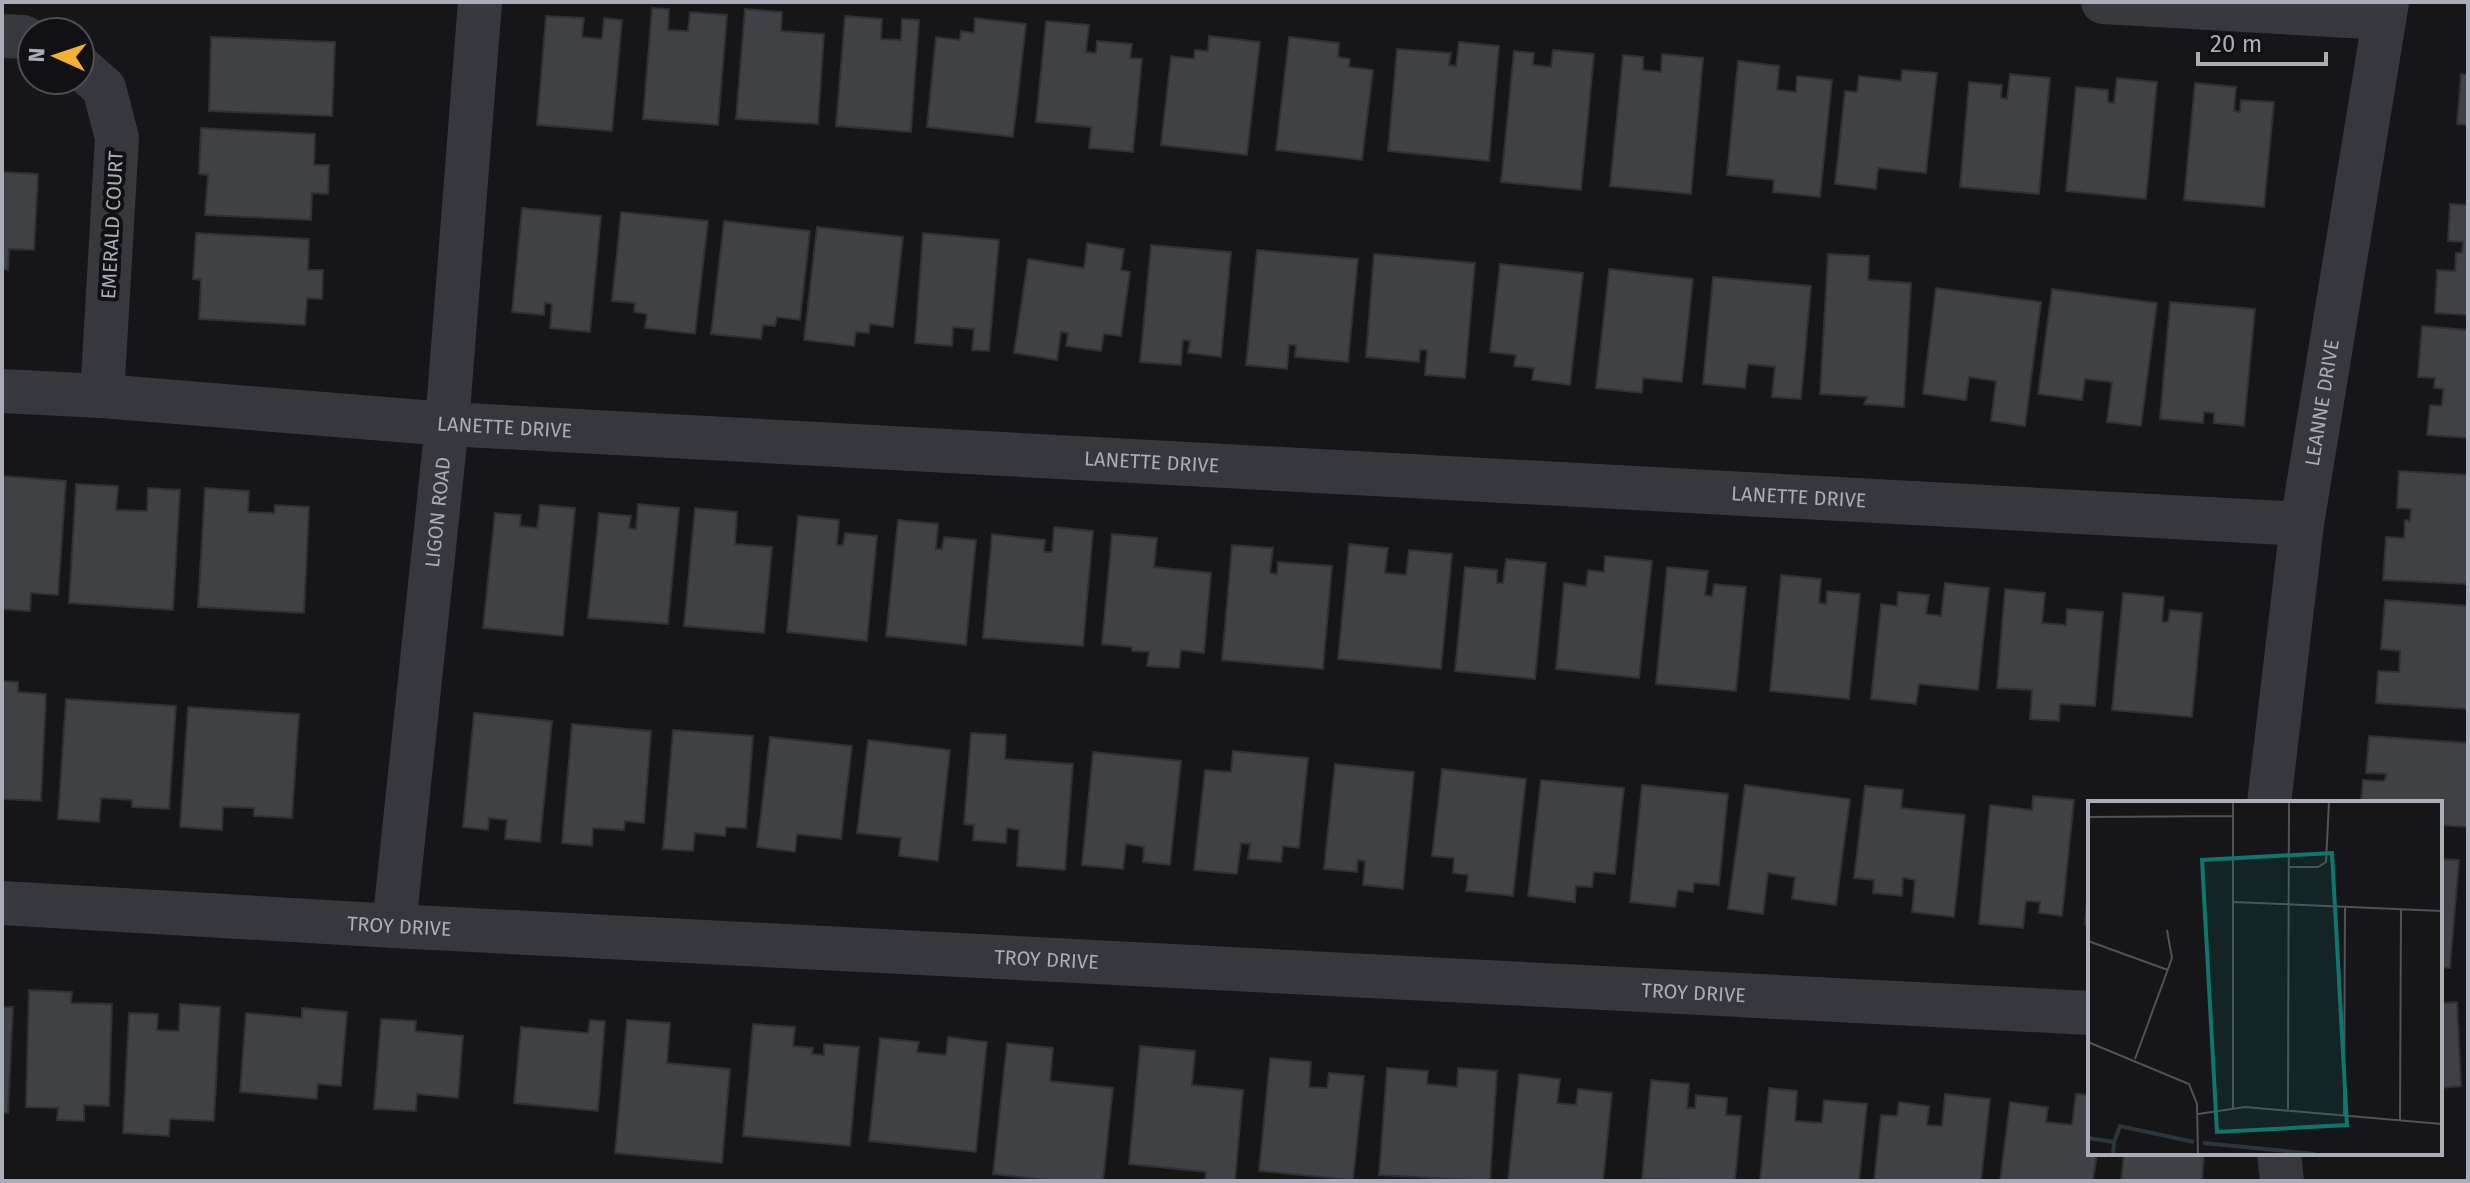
<svg xmlns="http://www.w3.org/2000/svg" width="2470" height="1183" viewBox="0 0 2470 1183" font-family="'Fira Sans',sans-serif">
  <rect width="100%" height="100%" fill="#161618"/>
  <!-- building -->
  <g fill="#404145" stroke="#303034" stroke-width="2">
    <polygon points="652,8 669,9 668,30 688,31 690,12 727,15 718,125 643,119"/>
    <polygon points="745,9 782,12 781,31 824,34 818,124 736,119"/>
    <polygon points="546,16 584,18 582,37 602,39 604,18 622,20 612,131 537,125"/>
    <polygon points="845,16 882,19 881,39 901,40 902,19 919,20 911,132 836,126"/>
    <polygon points="975,18 1026,24 1013,137 927,127 936,37 960,40 961,31 974,33"/>
    <polygon points="1046,21 1089,25 1086,52 1096,53 1097,41 1132,44 1130,58 1142,59 1133,152 1089,148 1091,127 1036,122"/>
    <polygon points="1209,36 1260,42 1247,155 1161,145 1171,56 1194,59 1195,50 1208,51"/>
    <polygon points="211,37 335,42 332,116 209,111"/>
    <polygon points="1289,37 1339,43 1338,57 1350,59 1349,67 1373,70 1362,160 1276,150"/>
    <polygon points="1459,42 1499,46 1489,161 1388,151 1397,49 1451,53 1449,65 1456,66"/>
    <polygon points="1553,50 1594,54 1581,190 1501,182 1514,51 1534,53 1533,65 1551,67"/>
    <polygon points="1662,54 1703,58 1691,194 1610,186 1623,55 1643,57 1643,70 1661,72"/>
    <polygon points="1738,61 1779,66 1777,90 1796,92 1797,76 1832,80 1820,197 1773,192 1774,180 1727,175"/>
    <polygon points="1902,70 1937,73 1926,173 1878,168 1876,189 1835,184 1845,91 1857,92 1859,76 1901,81"/>
    <polygon points="2010,74 2050,78 2039,194 1960,187 1969,82 2002,85 2001,98 2007,99"/>
    <polygon points="2461,74 2468,75 2468,125 2457,124"/>
    <polygon points="2117,78 2157,82 2146,199 2066,191 2076,87 2108,90 2108,102 2114,103"/>
    <polygon points="2195,83 2236,87 2234,111 2240,112 2241,100 2274,102 2264,207 2184,200"/>
    <polygon points="201,128 315,134 314,165 329,165 328,194 312,193 311,220 205,215 208,175 199,174"/>
    <polygon points="2,172 38,174 34,250 9,249 8,270 2,269"/>
    <polygon points="2450,204 2468,205 2468,315 2435,313 2437,270 2455,271 2456,253 2462,253 2463,242 2448,241"/>
    <polygon points="522,208 601,216 590,332 550,328 552,304 545,303 544,315 512,312"/>
    <polygon points="621,212 708,221 695,334 645,328 647,314 634,312 635,303 612,301"/>
    <polygon points="724,221 810,231 800,320 777,317 775,326 763,325 761,339 711,334"/>
    <polygon points="817,227 903,237 893,327 870,324 869,333 856,332 854,346 804,340"/>
    <polygon points="196,233 309,239 308,270 323,270 322,299 307,298 305,325 199,319 201,280 193,279"/>
    <polygon points="923,233 999,240 989,351 972,350 974,329 953,327 952,346 915,343"/>
    <polygon points="1087,243 1124,249 1121,270 1130,272 1121,336 1104,334 1101,351 1066,346 1068,333 1061,332 1057,360 1014,353 1028,259 1084,268"/>
    <polygon points="1151,245 1231,252 1221,357 1188,353 1190,341 1183,340 1181,365 1140,362"/>
    <polygon points="1257,250 1358,259 1348,362 1295,357 1296,345 1289,345 1287,369 1246,365"/>
    <polygon points="1374,254 1475,263 1465,378 1425,375 1427,350 1420,350 1419,362 1366,357"/>
    <polygon points="1828,254 1869,256 1868,280 1911,283 1904,407 1864,404 1867,397 1820,394"/>
    <polygon points="1500,264 1583,273 1570,385 1532,380 1534,368 1514,366 1516,355 1490,352"/>
    <polygon points="1609,269 1693,279 1682,382 1643,378 1642,393 1596,388"/>
    <polygon points="1713,277 1811,286 1801,399 1772,397 1775,367 1748,364 1745,388 1703,384"/>
    <polygon points="1936,288 2041,302 2025,426 1991,421 1996,381 1969,377 1966,400 1923,394"/>
    <polygon points="2052,289 2157,303 2141,426 2107,422 2112,382 2085,379 2082,400 2038,394"/>
    <polygon points="2170,302 2255,309 2244,426 2214,423 2214,413 2204,412 2203,423 2160,419"/>
    <polygon points="2422,326 2468,330 2468,438 2427,435 2430,405 2442,406 2443,389 2434,388 2435,378 2418,377"/>
    <polygon points="2399,471 2468,475 2468,584 2383,580 2386,537 2404,538 2405,520 2410,521 2411,509 2397,508"/>
    <polygon points="2,476 66,481 58,595 31,593 30,611 2,609"/>
    <polygon points="76,484 118,486 116,510 147,511 148,488 180,490 173,610 69,603"/>
    <polygon points="205,488 249,491 248,512 274,513 275,505 309,507 304,613 198,607"/>
    <polygon points="638,504 679,508 668,624 588,618 599,513 631,516 629,528 636,529"/>
    <polygon points="540,505 575,508 563,636 483,628 495,513 521,515 520,526 537,528"/>
    <polygon points="695,508 737,512 735,544 772,547 764,633 684,626"/>
    <polygon points="798,516 839,520 837,545 843,545 845,533 877,536 867,641 787,632"/>
    <polygon points="898,520 938,524 936,549 942,549 944,537 976,540 966,645 886,636"/>
    <polygon points="1054,527 1093,531 1083,646 983,638 992,534 1045,540 1044,552 1052,552"/>
    <polygon points="1112,534 1157,538 1154,567 1211,573 1204,653 1181,650 1179,668 1147,666 1149,652 1132,651 1132,647 1102,644"/>
    <polygon points="1349,544 1388,548 1385,573 1406,575 1409,550 1452,554 1441,669 1338,659"/>
    <polygon points="1232,545 1273,548 1270,573 1277,574 1278,562 1332,566 1323,669 1222,660"/>
    <polygon points="1605,556 1652,561 1639,678 1556,669 1564,583 1586,586 1588,570 1604,572"/>
    <polygon points="1506,559 1546,563 1535,679 1455,671 1465,567 1497,570 1497,583 1503,583"/>
    <polygon points="1667,567 1708,571 1705,595 1712,596 1714,584 1746,587 1736,691 1656,684"/>
    <polygon points="1781,575 1821,579 1819,603 1826,604 1827,591 1860,594 1849,699 1770,691"/>
    <polygon points="1945,583 1989,588 1978,690 1919,684 1916,704 1871,699 1881,604 1897,606 1898,592 1929,595 1926,614 1941,616"/>
    <polygon points="2005,589 2045,593 2042,623 2066,625 2067,609 2103,612 2095,706 2060,704 2059,721 2030,719 2032,690 1997,688"/>
    <polygon points="2123,593 2164,597 2162,622 2168,622 2170,610 2202,613 2192,717 2112,710"/>
    <polygon points="2385,600 2468,606 2468,709 2376,703 2378,671 2399,672 2400,651 2381,649"/>
    <polygon points="2,681 18,682 18,692 46,694 41,801 2,799"/>
    <polygon points="66,699 176,706 169,809 132,807 132,800 101,798 99,822 58,819"/>
    <polygon points="188,707 299,714 292,818 254,816 254,808 223,807 222,830 180,827"/>
    <polygon points="474,713 552,721 540,842 505,839 507,820 489,818 488,830 463,827"/>
    <polygon points="572,724 651,731 644,823 625,821 624,830 593,828 592,846 562,843"/>
    <polygon points="673,730 753,736 746,828 726,827 725,836 695,833 693,851 663,849"/>
    <polygon points="971,733 1006,735 1005,759 1073,764 1065,870 1017,866 1019,830 1007,828 1006,843 973,840 974,825 964,824"/>
    <polygon points="2369,736 2468,743 2468,827 2440,825 2440,803 2361,803 2363,780 2384,781 2387,774 2366,773"/>
    <polygon points="770,737 852,746 841,839 797,834 795,852 757,847"/>
    <polygon points="868,740 950,750 938,861 899,856 901,838 857,833"/>
    <polygon points="1233,751 1308,758 1299,848 1283,846 1281,862 1248,859 1250,844 1241,843 1237,874 1194,870 1205,770 1231,772"/>
    <polygon points="1093,752 1181,761 1170,865 1143,862 1144,847 1126,844 1123,869 1082,865"/>
    <polygon points="1335,764 1414,772 1403,889 1363,885 1365,861 1358,860 1357,872 1324,869"/>
    <polygon points="1442,769 1526,779 1513,896 1466,891 1468,875 1453,873 1454,858 1432,856"/>
    <polygon points="1541,780 1624,788 1615,874 1594,872 1592,887 1576,886 1575,902 1528,896"/>
    <polygon points="1642,785 1728,794 1719,885 1694,883 1693,892 1678,890 1675,907 1630,902"/>
    <polygon points="1745,785 1850,799 1836,905 1792,899 1795,877 1768,873 1763,914 1728,909"/>
    <polygon points="1865,786 1903,790 1901,808 1965,815 1954,917 1912,912 1915,880 1903,878 1902,896 1873,893 1874,880 1854,878"/>
    <polygon points="2033,796 2074,800 2062,916 2039,913 2040,902 2026,901 2023,928 1979,924 1990,805 2032,810"/>
    <polygon points="2440,859 2459,860 2450,968 2440,967"/>
    <polygon points="2090,867 2090,925 2085,924"/>
    <polygon points="29,990 72,992 71,1003 112,1004 109,1106 84,1105 84,1121 57,1120 58,1108 26,1107"/>
    <polygon points="2457,1002 2461,1086 2440,1088 2440,1003"/>
    <polygon points="180,1004 220,1007 214,1121 170,1119 169,1136 123,1133 129,1013 158,1014 157,1030 179,1031"/>
    <polygon points="2,1007 13,1007 8,1113 2,1113"/>
    <polygon points="302,1008 347,1012 341,1086 318,1084 317,1099 240,1092 246,1013 302,1018"/>
    <polygon points="381,1019 416,1021 415,1031 463,1036 458,1098 417,1094 416,1111 374,1109"/>
    <polygon points="590,1020 605,1021 598,1111 514,1103 521,1027 588,1033"/>
    <polygon points="627,1020 670,1023 667,1063 730,1069 722,1163 615,1153"/>
    <polygon points="753,1024 795,1027 793,1046 813,1048 812,1054 824,1055 824,1044 859,1047 850,1146 743,1136"/>
    <polygon points="948,1037 987,1042 976,1152 869,1141 880,1038 919,1042 917,1052 946,1055"/>
    <polygon points="1007,1043 1053,1048 1050,1081 1113,1088 1103,1181 1055,1181 993,1174"/>
    <polygon points="1140,1046 1195,1051 1192,1085 1243,1090 1235,1181 1205,1181 1206,1172 1129,1164"/>
    <polygon points="1270,1058 1311,1062 1309,1087 1327,1088 1329,1073 1364,1076 1353,1180 1259,1171"/>
    <polygon points="1387,1068 1428,1071 1427,1084 1457,1087 1458,1068 1497,1071 1490,1181 1379,1175"/>
    <polygon points="1519,1074 1560,1079 1557,1103 1576,1105 1578,1089 1612,1093 1603,1181 1508,1181"/>
    <polygon points="1651,1080 1689,1084 1687,1108 1695,1108 1696,1095 1727,1098 1726,1115 1741,1116 1735,1181 1642,1179"/>
    <polygon points="1769,1088 1797,1091 1795,1121 1822,1123 1824,1100 1867,1104 1859,1181 1760,1181"/>
    <polygon points="1945,1094 1990,1099 1981,1181 1874,1181 1881,1115 1897,1116 1899,1102 1929,1106 1927,1125 1942,1126"/>
    <polygon points="2076,1094 2090,1095 2090,1153 2097,1153 2093,1181 2000,1181 2010,1102 2048,1107 2046,1122 2072,1125"/>
    <polygon points="2124,1153 2204,1153 2202,1181 2121,1181"/>
  </g>
  <g fill="none" stroke-linecap="round" stroke-linejoin="round">
    <!-- minor -->
    <g stroke="#37383d" stroke-width="44">
      <polyline points="2103,2 2384,18"/>
      <polyline points="2,36 23,37 32,41"/>
      <polyline points="80,67 104,88 117,138 102,396"/>
      <path id="s1" d="M 2,391 L 102,396 L 447,424 L 2302,524"/>
      <path id="s2" d="M 2269,803 L 2302,524 L 2387,2"/>
      <path id="s3" d="M 2,903 L 394,926 L 2090,1013"/>
      <path id="s4" d="M 394,926 L 447,424 L 480,2"/>
      <polyline points="2279,1153 2282,1181"/>
    </g>
  </g>
  <g text-anchor="middle" stroke-width="8" stroke-linejoin="round" paint-order="stroke">
    <!-- street labels -->
    <g font-size="20" fill="#a8adb8" stroke="#111113">
      <text transform="translate(112 225) rotate(-87)" y="7">EMERALD COURT</text>
      <text dy="7" stroke="none"><textPath href="#s2" startOffset="404">LEANNE DRIVE</textPath></text>
      <text dy="7" stroke="none"><textPath href="#s1" startOffset="504">LANETTE DRIVE</textPath></text>
      <text dy="7" stroke="none"><textPath href="#s1" startOffset="1152">LANETTE DRIVE</textPath></text>
      <text dy="7" stroke="none"><textPath href="#s1" startOffset="1800">LANETTE DRIVE</textPath></text>
      <text dy="7" stroke="none"><textPath href="#s4" startOffset="416">LIGON ROAD</textPath></text>
      <text dy="7" stroke="none"><textPath href="#s3" startOffset="398">TROY DRIVE</textPath></text>
      <text dy="7" stroke="none"><textPath href="#s3" startOffset="1046">TROY DRIVE</textPath></text>
      <text dy="7" stroke="none"><textPath href="#s3" startOffset="1694">TROY DRIVE</textPath></text>
    </g>
  </g>
  <!-- overview -->
  <g transform="translate(2088 801)">
    <rect width="354" height="354" fill="#161618"/>
    <path fill="none" stroke="#2c353c" stroke-width="4" d="M 0,337 L 26,341 L 25,353M 26,341 L 32,325 L 106,341M 115,342 L 227,353"/>
    <path fill="none" stroke="#505258" stroke-width="2" d="M 0,16 L 145,15M 201,66 L 230,66 L 238,61 L 241,1M 145,101 L 354,110M 0,140 L 80,169M 0,241 L 101,283 L 109,303 L 110,353M 47,258 L 84,157 L 79,129M 145,307 L 145,1M 200,308 L 201,1M 110,313 L 157,306 L 354,323M 256,315 L 257,105M 312,319 L 313,108"/>
    <path fill="#0f766e" fill-opacity="0.15" stroke="#0f766e" stroke-width="4" d="M 244,52 L 259,324 L 129,331 L 114,59 Z"/>
    <rect width="354" height="354" fill="none" stroke="#a8adb8" stroke-width="4"/>
  </g>
  <!-- border -->
  <rect width="2470" height="1183" fill="none" stroke="#a8adb8" stroke-width="8"/>
  <!-- north arrow -->
  <g transform="translate(56 56) rotate(273)"><circle r="38" fill="#111113" stroke="#4d4f55" stroke-width="2"/>
  <path d="M0-6L14 30L0 20L-14 30Z" fill="#f2b134"/>
  <text y="-12" font-size="22" font-weight="bold" text-anchor="middle" fill="#a8adb8">N</text>
  </g>
  <!-- scale -->
  <path d="M2198 52v12h128v-12" fill="none" stroke="#a8adb8" stroke-width="4"/>
  <text x="2210" y="52" font-size="24" fill="#a8adb8" stroke="#111113" stroke-width="6" paint-order="stroke">20 m</text>
</svg>
